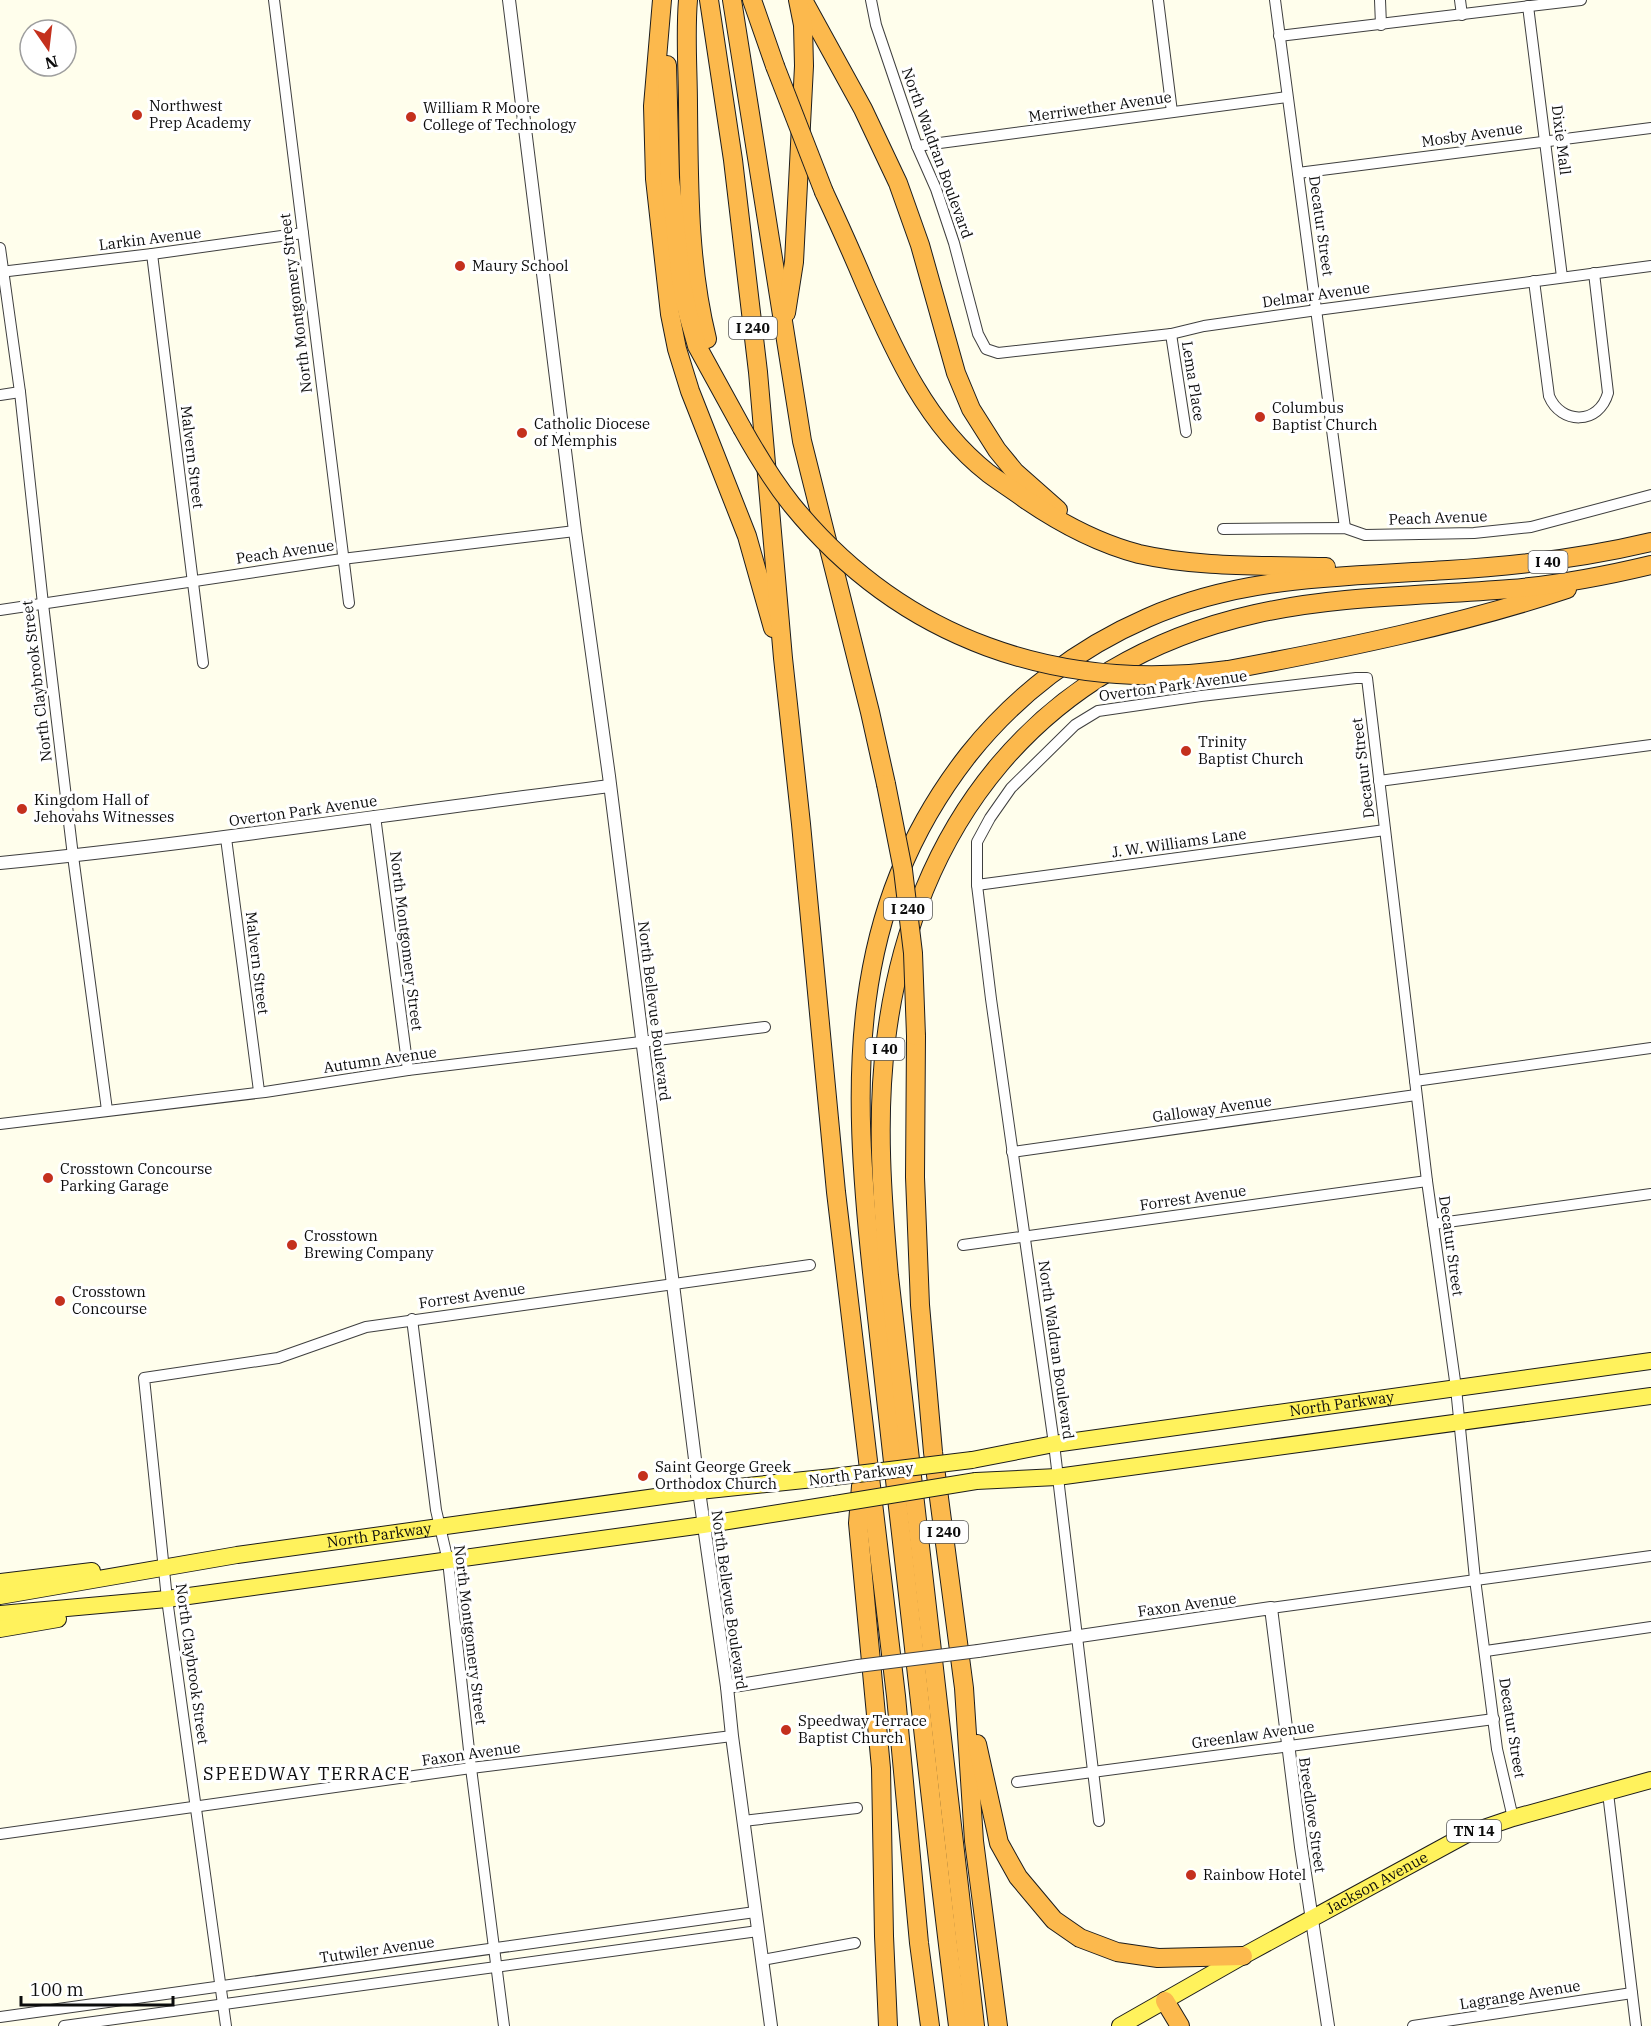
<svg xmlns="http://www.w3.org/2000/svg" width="1651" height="2026" viewBox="0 0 1651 2026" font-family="'IBM Plex Serif',serif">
  <rect width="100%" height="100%" fill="#fffeec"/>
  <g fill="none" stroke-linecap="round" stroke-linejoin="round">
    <defs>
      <g id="minor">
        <polyline points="274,0 349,603"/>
        <polyline points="871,0 876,25 917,146 936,189 954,243 978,334 986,349 998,353 1171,334 1204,326 1317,310 1651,266"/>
        <polyline points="1158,0 1172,112"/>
        <polyline points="1275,0 1345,528"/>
        <polyline points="1380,0 1381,25"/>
        <polyline points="1460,0 1462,15"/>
        <polyline points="1528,6 1562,277"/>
        <polyline points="1279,36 1581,0"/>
        <polyline points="917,146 1287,97"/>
        <polyline points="1298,173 1651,128"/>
        <polyline points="0,248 20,392 43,604 73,856 107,1110"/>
        <polyline points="152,254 203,663"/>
        <polyline points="0,272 152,254 303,233"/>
        <path d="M 1534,281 L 1549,396 C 1561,425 1599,425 1608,393 L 1594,273"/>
        <polyline points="1171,334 1186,432"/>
        <polyline points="0,395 20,392"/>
        <polyline points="1223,529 1345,528 1365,535 1474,533 1531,527 1651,495"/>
        <polyline points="0,610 342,559 575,531"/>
        <polyline points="1379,781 1651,745"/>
        <polyline points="375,816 408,1070"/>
        <polyline points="226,838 259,1091"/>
        <polyline points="977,885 1385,830"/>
        <polyline points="1415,1081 1651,1048"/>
        <polyline points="0,1124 265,1092 408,1070 765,1027"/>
        <polyline points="1012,1152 1416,1095"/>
        <polyline points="1433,1224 1651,1194"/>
        <polyline points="963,1245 1427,1181"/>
        <polyline points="412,1319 436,1510 448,1561 471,1768 504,2026"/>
        <polyline points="1271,1608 1651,1556"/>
        <polyline points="1486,1651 1651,1627"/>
        <polyline points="1017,1782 1494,1719"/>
        <polyline points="1608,1793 1636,2026"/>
        <polyline points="743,1821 857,1808"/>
        <polyline points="1099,1821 1054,1444 991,999 977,885 977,842 990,818 1011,788 1075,725 1098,711 1201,696 1356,678 1367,678 1427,1181 1456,1388 1475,1579 1497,1749 1513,1818"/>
        <polyline points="0,1834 471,1768 732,1736"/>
        <polyline points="762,1960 855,1943"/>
        <polyline points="0,2017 755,1912"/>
        <polyline points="64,2026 758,1931"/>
        <polyline points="226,2026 167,1599 144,1378 278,1358 366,1327 810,1265"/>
        <polyline points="1413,2026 1632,1993"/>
      </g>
      <g id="tertiary">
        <polyline points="509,0 575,531 609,776 699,1491 727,1687 732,1736 771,2026"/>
        <path d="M 0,863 C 204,843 407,811 610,786"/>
        <polyline points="978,1651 1271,1608 1301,1847 1328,2026"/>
        <polyline points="727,1687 858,1666"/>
      </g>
      <g id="primary">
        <path id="s1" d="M 972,1460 L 1054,1444 L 1651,1361"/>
        <polyline points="976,1481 1057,1477 1651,1396"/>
        <polyline points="0,1582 92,1571"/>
        <path id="s2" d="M 0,1596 L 237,1555 L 699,1491 L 833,1477"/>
        <polyline points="0,1614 167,1599 703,1525 835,1504"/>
        <polyline points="0,1629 58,1619"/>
        <path id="s3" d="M 1120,2026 L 1243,1956 L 1469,1833 L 1513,1818 L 1651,1780"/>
      </g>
      <g id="motorway">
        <polyline points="662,0 653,106 655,179 670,314 677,349 690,391 747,536 773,628"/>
        <path d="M 688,0 C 685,35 688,71 688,106 C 689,184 688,262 707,339"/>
        <polyline points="709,0 733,160 758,372 783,658 801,824 836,1192 896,1696 919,1943 930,2026"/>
        <polyline points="732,0 802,441 870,712 886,784"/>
        <polyline points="752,0 775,66"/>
        <polyline points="803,0 863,109 898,183 920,245 956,373 971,409 997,450 1015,472 1058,510"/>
        <polyline points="667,65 670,178 681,280 688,314 697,346 742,428"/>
        <path d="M 824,192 C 838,222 852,253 865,284 C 895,353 927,425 988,473 C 1000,482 1013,490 1025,499 C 1060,523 1097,543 1139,554 C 1200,568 1264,565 1326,567"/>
        <polyline points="786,313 794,262 804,66 803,25 798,0"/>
        <path d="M 1228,670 C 1341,649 1459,625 1567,589"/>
        <polyline points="916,1036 915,1177 920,1305 933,1452 964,1688 974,1841 998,2026"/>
        <polyline points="861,1486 858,1523 881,1768 884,1936 888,2026"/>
        <polyline points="977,1744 999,1843 1018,1877 1054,1920 1080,1938 1117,1952 1158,1958 1243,1956"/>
        <polyline points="1165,2001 1180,2026"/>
        <path d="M 958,2026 C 936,1853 918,1680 898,1507 C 889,1428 880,1350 872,1272 C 852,1083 845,912 969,754 C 1016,695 1078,648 1147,618 C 1243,575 1345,577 1448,570 C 1517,566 1584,558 1651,542"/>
        <path d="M 975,2026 L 889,1276 C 882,1198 876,1118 886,1040 C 912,825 1040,662 1255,614 C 1339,595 1425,596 1510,589 C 1557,585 1605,576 1651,565"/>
      </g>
    </defs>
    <!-- minor casing -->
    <use href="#minor" stroke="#3f3f3f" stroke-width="12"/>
    <!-- tertiary casing -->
    <use href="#tertiary" stroke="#3f3f3f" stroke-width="14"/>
    <!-- primary casing -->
    <use href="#primary" stroke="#1d1d1d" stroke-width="18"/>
    <!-- motorway casing -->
    <use href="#motorway" stroke="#1d1d1d" stroke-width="20"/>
    <!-- minor -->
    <use href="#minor" stroke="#fff" stroke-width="10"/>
    <!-- tertiary -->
    <use href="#tertiary" stroke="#fff" stroke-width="12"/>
    <!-- primary -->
    <use href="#primary" stroke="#fff25c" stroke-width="16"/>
    <!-- motorway -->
    <use href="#motorway" stroke="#fcb94d" stroke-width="18"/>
    <defs>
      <polyline id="tertiary-bridge" points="858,1666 978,1651"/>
      <g id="primary-bridge">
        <polyline points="833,1477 972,1460"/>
        <polyline points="835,1504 976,1481"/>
      </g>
      <g id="motorway-bridge">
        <polyline points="775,66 824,192"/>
        <path d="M 742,428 C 757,455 773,481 792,505 C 902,640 1058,693 1228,670"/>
        <polyline points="886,784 903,870 913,953 916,1036"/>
      </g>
    </defs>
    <!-- tertiary-bridge casing -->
    <use href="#tertiary-bridge" stroke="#3f3f3f" stroke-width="14" stroke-linecap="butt"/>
    <!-- primary-bridge casing -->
    <use href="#primary-bridge" stroke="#1d1d1d" stroke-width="18" stroke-linecap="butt"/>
    <!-- motorway-bridge casing -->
    <use href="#motorway-bridge" stroke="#1d1d1d" stroke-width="20" stroke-linecap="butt"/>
    <!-- tertiary-bridge -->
    <use href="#tertiary-bridge" stroke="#fff" stroke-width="12"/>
    <!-- primary-bridge -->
    <use href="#primary-bridge" stroke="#fff25c" stroke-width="16"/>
    <!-- motorway-bridge -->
    <use href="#motorway-bridge" stroke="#fcb94d" stroke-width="18"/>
  </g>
  <!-- markers -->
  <g fill="#c4301d" stroke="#fff" stroke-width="2">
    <circle cx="137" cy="115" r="6"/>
    <circle cx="411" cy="117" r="6"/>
    <circle cx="460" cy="266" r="6"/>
    <circle cx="1260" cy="417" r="6"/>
    <circle cx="522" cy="433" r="6"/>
    <circle cx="1186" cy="751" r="6"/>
    <circle cx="22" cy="809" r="6"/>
    <circle cx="48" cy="1178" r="6"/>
    <circle cx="292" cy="1245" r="6"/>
    <circle cx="60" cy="1301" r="6"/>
    <circle cx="643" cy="1476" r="6"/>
    <circle cx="786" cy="1730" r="6"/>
    <circle cx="1191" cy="1875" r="6"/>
  </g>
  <g text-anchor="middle" stroke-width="6" stroke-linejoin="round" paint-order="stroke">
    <!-- shield labels -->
    <g fill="#fff" stroke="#555" stroke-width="1.5">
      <rect x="729" y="317" width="48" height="22" rx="4.5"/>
      <rect x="1528.5" y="551" width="39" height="22" rx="4.5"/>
      <rect x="884" y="898" width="48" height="22" rx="4.5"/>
      <rect x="865.5" y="1038" width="39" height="22" rx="4.5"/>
      <rect x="920" y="1521" width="48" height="22" rx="4.5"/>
      <rect x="1447" y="1820" width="54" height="22" rx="4.5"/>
    </g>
    <g font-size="14" font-weight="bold" fill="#0c0c0c">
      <text x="753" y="333">I 240</text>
      <text x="1548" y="567">I 40</text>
      <text x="908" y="914">I 240</text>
      <text x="885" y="1054">I 40</text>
      <text x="944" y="1537">I 240</text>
      <text x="1474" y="1836">TN 14</text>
    </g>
    <!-- poi labels -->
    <g font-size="15" fill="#0c0c0c" stroke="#fff" text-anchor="start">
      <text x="149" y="111">Northwest<tspan x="149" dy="17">Prep Academy</tspan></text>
      <text x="423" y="113">William R Moore<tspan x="423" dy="17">College of Technology</tspan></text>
      <text x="472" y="271">Maury School</text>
      <text x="1272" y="413">Columbus<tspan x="1272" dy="17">Baptist Church</tspan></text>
      <text x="534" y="429">Catholic Diocese<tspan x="534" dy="17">of Memphis</tspan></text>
      <text x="1198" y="747">Trinity<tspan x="1198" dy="17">Baptist Church</tspan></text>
      <text x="34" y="805">Kingdom Hall of<tspan x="34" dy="17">Jehovahs Witnesses</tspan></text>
      <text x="60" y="1174">Crosstown Concourse<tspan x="60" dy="17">Parking Garage</tspan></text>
      <text x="304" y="1241">Crosstown<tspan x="304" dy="17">Brewing Company</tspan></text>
      <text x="72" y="1297">Crosstown<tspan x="72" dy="17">Concourse</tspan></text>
      <text x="655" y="1472">Saint George Greek<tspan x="655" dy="17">Orthodox Church</tspan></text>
      <text x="798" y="1726">Speedway Terrace<tspan x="798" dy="17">Baptist Church</tspan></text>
      <text x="1203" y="1880">Rainbow Hotel</text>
    </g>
    <!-- street labels -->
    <g font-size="15" fill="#0c0c0c" stroke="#fff">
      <text transform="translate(1100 107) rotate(-8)" y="5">Merriwether Avenue</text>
      <text transform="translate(1472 135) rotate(-8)" y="5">Mosby Avenue</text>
      <text transform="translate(1561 140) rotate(83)" y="5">Dixie Mall</text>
      <text transform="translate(937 153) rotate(70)" y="5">North Waldran Boulevard</text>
      <text transform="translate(1321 226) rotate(82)" y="5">Decatur Street</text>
      <text transform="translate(150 239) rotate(-7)" y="5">Larkin Avenue</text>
      <text transform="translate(1316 295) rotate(-8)" y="5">Delmar Avenue</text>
      <text transform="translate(296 303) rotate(-97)" y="5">North Montgomery Street</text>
      <text transform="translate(1193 381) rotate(81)" y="5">Lema Place</text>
      <text transform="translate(192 457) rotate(83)" y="5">Malvern Street</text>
      <text transform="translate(1438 518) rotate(-2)" y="5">Peach Avenue</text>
      <text transform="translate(285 552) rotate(-8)" y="5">Peach Avenue</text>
      <text transform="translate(37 681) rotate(-97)" y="5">North Claybrook Street</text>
      <text transform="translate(1173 686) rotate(-8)" y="5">Overton Park Avenue</text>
      <text transform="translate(1363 768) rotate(-97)" y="5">Decatur Street</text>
      <text transform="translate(303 811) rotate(-8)" y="5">Overton Park Avenue</text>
      <text transform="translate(1179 843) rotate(-8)" y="5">J. W. Williams Lane</text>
      <text transform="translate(406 941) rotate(83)" y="5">North Montgomery Street</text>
      <text transform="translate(257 963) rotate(83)" y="5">Malvern Street</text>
      <text transform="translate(654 1011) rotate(83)" y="5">North Bellevue Boulevard</text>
      <text transform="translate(380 1060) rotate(-8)" y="5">Autumn Avenue</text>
      <text transform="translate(1212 1109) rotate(-8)" y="5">Galloway Avenue</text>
      <text transform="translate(1193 1198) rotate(-8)" y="5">Forrest Avenue</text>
      <text transform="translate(1451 1246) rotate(82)" y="5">Decatur Street</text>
      <text transform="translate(472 1296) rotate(-8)" y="5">Forrest Avenue</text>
      <text transform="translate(1056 1350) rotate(82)" y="5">North Waldran Boulevard</text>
      <text dy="5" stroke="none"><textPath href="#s1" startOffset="374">North Parkway</textPath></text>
      <text transform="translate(861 1474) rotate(-7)" y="5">North Parkway</text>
      <text dy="5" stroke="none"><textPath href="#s2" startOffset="384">North Parkway</textPath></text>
      <text transform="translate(729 1600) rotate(82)" y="5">North Bellevue Boulevard</text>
      <text transform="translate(1187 1605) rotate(-8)" y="5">Faxon Avenue</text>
      <text transform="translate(470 1635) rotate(83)" y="5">North Montgomery Street</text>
      <text transform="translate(192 1664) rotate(82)" y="5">North Claybrook Street</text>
      <text transform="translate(1512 1728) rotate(81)" y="5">Decatur Street</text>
      <text transform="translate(1253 1735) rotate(-8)" y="5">Greenlaw Avenue</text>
      <text transform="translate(471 1754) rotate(-8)" y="5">Faxon Avenue</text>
      <text transform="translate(1312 1815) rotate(82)" y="5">Breedlove Street</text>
      <text dy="5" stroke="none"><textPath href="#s3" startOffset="294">Jackson Avenue</textPath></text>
      <text transform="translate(377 1950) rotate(-8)" y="5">Tutwiler Avenue</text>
      <text transform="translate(1520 1995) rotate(-9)" y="5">Lagrange Avenue</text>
    </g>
    <!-- quarter labels -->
    <g font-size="18" letter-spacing="1.5" fill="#0c0c0c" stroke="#fff">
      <text x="307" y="1780">SPEEDWAY TERRACE</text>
    </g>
  </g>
  <!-- north arrow -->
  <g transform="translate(48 48) rotate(166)"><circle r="28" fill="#ffffff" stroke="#9e9e9e" stroke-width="1.5"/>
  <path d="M0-4.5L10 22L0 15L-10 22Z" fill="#c4301d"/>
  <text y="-9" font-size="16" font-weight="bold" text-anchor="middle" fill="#0c0c0c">N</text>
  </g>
  <!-- scale -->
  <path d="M21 1996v9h152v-9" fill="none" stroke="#0c0c0c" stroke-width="3"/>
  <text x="30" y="1996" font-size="18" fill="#0c0c0c" stroke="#ffffff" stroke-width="4.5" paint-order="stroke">100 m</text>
</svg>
